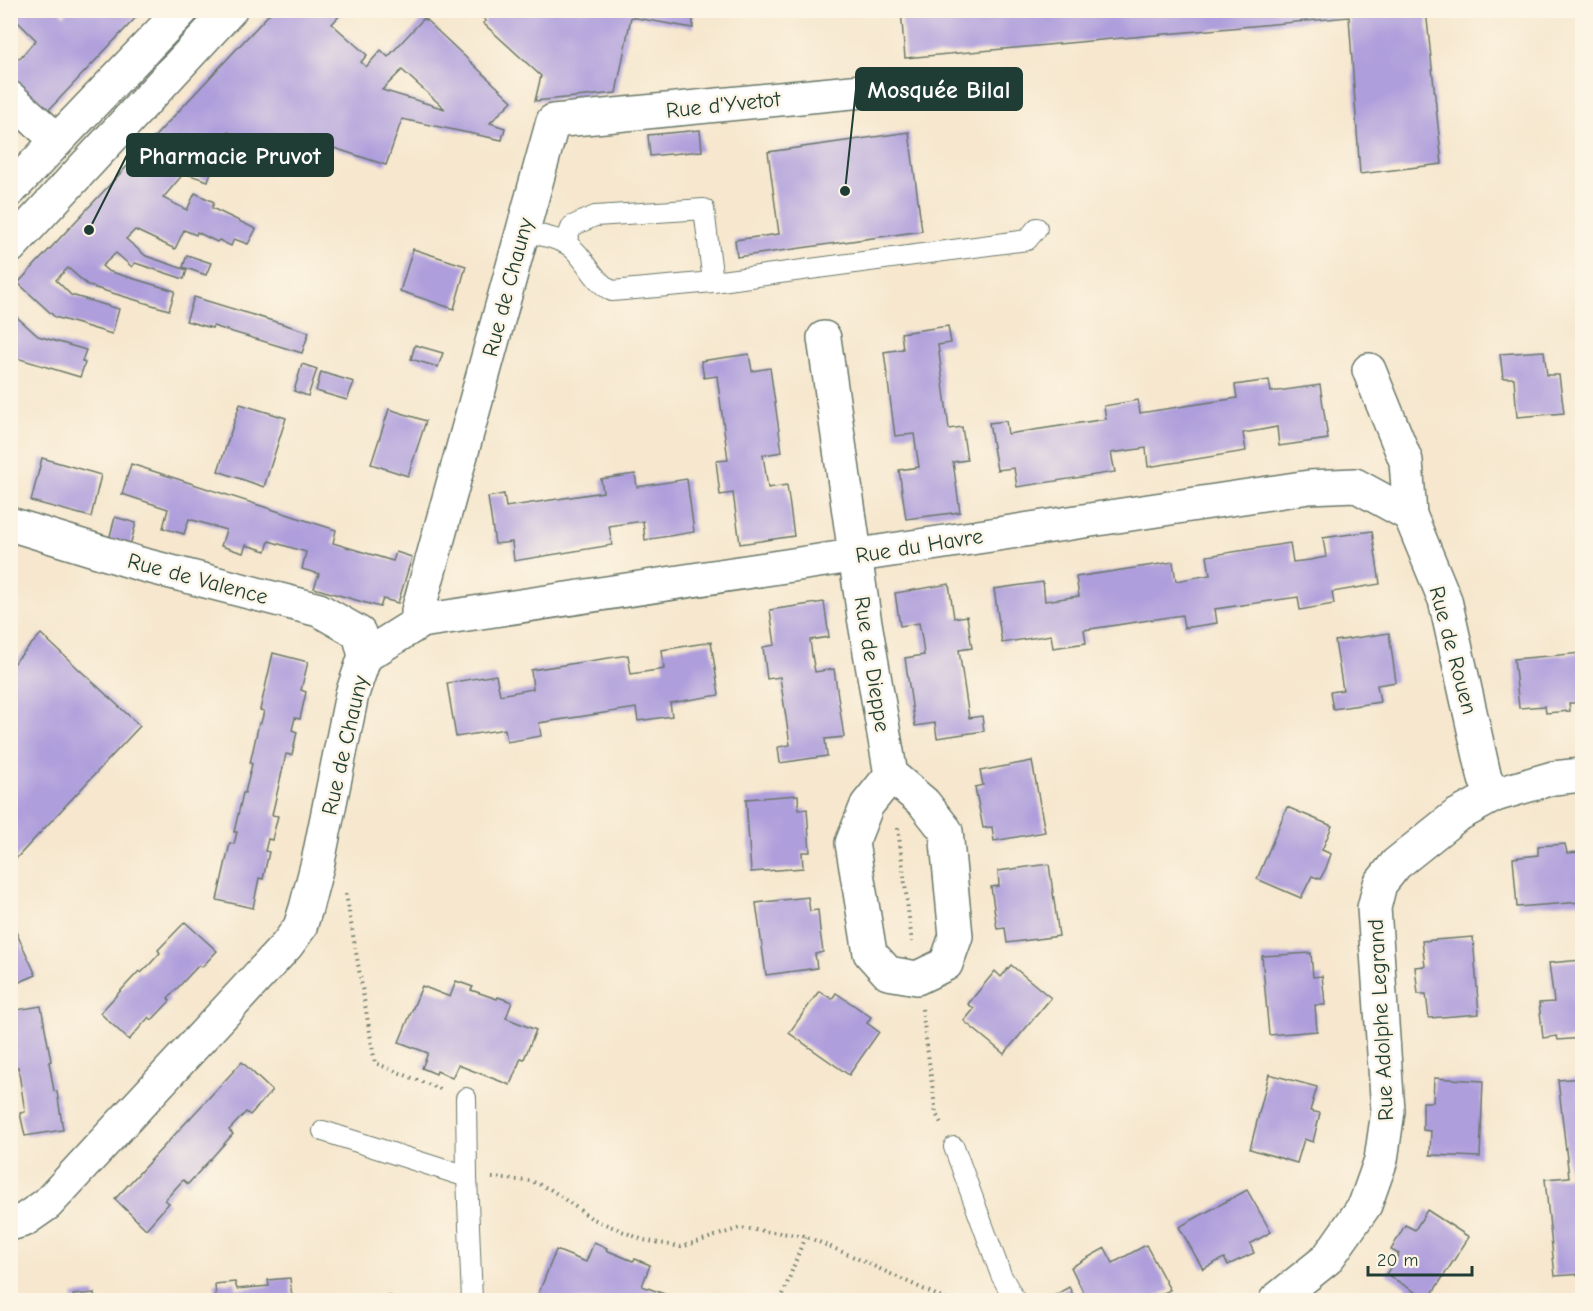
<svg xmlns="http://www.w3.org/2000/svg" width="1593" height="1311" viewBox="0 0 1593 1311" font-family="'Comic Neue',sans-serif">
  <rect width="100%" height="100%" fill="#fcf5e5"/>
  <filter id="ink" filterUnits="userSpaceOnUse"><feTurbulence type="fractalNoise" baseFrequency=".0167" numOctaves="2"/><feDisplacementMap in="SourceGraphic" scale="12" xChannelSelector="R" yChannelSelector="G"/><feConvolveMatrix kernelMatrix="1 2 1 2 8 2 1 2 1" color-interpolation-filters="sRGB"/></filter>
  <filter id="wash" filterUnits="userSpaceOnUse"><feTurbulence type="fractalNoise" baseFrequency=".008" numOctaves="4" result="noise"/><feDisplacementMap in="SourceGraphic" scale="24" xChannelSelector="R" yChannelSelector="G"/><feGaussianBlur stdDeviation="1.35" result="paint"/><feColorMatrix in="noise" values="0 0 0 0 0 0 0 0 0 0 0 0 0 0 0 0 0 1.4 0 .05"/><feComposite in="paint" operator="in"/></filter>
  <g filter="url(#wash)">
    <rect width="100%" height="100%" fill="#f6e7ce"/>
    <g id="blocks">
      <!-- building -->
      <g fill="#ae9edc" fill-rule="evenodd">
        <polygon points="10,10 59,10 64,16 69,10 143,10 46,113 10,80 10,50 19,59 36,40 10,14"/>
        <path d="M 273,10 L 338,10 L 341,14 L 332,24 L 367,55 L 361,62 L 366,67 L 381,50 L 388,57 L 424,18 L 512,101 L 490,123 L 505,128 L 502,140 L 402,119 L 386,165 L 331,147 L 324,166 L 275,150 L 272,157 L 245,147 L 247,139 L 228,132 L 225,141 L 207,136 L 202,149 L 217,154 L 208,181 L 184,173 L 163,198 L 187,210 L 195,193 L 214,202 L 212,208 L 256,229 L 248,244 L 234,239 L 231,246 L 219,240 L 217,242 L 197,232 L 196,235 L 184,230 L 175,249 L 135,230 L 126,239 L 146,256 L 187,270 L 184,279 L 135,263 L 132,267 L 116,253 L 102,266 L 108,271 L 175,291 L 169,310 L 89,286 L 68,268 L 56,280 L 71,295 L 119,309 L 112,334 L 55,317 L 18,283 ZM 402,70 L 445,109 L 382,90 Z"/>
        <polygon points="475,10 693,10 693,28 631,17 616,93 535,101 541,76 483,23 486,21"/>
        <polygon points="901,10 1379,10 1379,13 1426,10 1442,164 1360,174 1349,17 905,58"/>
        <polygon points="700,130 702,151 650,156 648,135"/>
        <polygon points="909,132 922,231 737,257 735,240 779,234 768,152"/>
        <polygon points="413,249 466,266 454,309 400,291"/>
        <polygon points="187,255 211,263 206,275 183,267"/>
        <polygon points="194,297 309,332 302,353 213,326 212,328 186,321"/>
        <polygon points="10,311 38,336 86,350 82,361 85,363 80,377 17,358 10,366"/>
        <polygon points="948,326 951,343 938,345 949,429 962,427 967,460 953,462 960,512 906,519 899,470 919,467 914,434 895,436 884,352 903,349 901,333"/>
        <polygon points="415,345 443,353 438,367 411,359"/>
        <polygon points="1544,351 1547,375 1559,375 1564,413 1517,417 1514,378 1503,378 1500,354"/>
        <polygon points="749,354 752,371 770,368 782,452 763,455 768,488 787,485 794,536 740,544 733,493 720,495 716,461 728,460 717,376 704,378 701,361"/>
        <polygon points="302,364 317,369 308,396 294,391"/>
        <polygon points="321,372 354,382 347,400 316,391"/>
        <polygon points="1269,380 1271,392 1320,385 1328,439 1279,446 1277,427 1261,430 1243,433 1246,451 1148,467 1146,448 1111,453 1115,472 1017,487 1014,468 997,470 989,423 1006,421 1008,434 1106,419 1104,406 1138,400 1140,413 1237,398 1235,385"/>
        <polygon points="240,404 286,418 264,487 218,471"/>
        <polygon points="389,409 426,421 408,476 371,464"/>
        <polygon points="42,458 101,475 91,517 31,501"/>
        <polygon points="131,464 336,530 333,543 393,561 396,552 412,557 398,603 383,599 380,607 314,588 319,574 302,569 306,552 269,541 266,551 246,545 243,553 221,546 226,530 189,519 184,534 163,528 168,509 122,494"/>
        <polygon points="635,474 637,487 687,479 694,532 645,540 643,521 609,526 612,545 514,561 512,542 495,544 488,497 504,494 506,507 603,492 601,479"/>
        <polygon points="115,517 136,523 130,546 109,540"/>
        <polygon points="1372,531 1380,584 1332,592 1334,604 1300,610 1298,597 1215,609 1217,623 1184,628 1182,615 1084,630 1086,643 1053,648 1051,635 1002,643 994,589 1043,582 1045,601 1079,596 1076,577 1173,562 1176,581 1210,575 1207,556 1290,543 1293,562 1310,560 1326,557 1323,538"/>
        <polygon points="949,584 954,618 967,616 972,648 959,650 969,718 982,716 984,731 937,738 935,723 915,726 905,658 924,655 922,639 919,623 900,626 895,593"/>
        <polygon points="824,602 829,637 810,640 812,655 815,672 834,669 844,737 825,739 827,756 780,763 778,747 790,745 780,677 767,679 763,647 775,645 770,610"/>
        <polygon points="1389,633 1396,682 1377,685 1380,702 1333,709 1330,692 1343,690 1335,641"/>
        <polygon points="41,634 140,726 10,865 10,667"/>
        <polygon points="711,642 719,695 670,703 672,716 638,721 636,708 539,723 541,736 507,742 505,729 456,737 447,683 496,675 500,695 533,689 531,670 628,655 631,674 664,669 662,650"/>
        <polygon points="273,653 308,662 301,690 306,692 300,719 295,718 292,730 297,732 292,755 286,754 272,815 278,816 272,840 268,839 265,851 269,852 263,879 259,878 253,908 217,900 230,843 234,844 237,832 234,832 243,793 245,793 252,764 250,763 259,723 261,723 264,711 260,710"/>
        <polygon points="1582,653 1582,703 1569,703 1570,711 1546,713 1545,706 1519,708 1514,659"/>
        <polygon points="1032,761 1045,832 994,841 992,827 983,828 975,787 983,785 980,771"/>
        <polygon points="798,795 799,810 807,809 810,852 802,852 803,868 751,872 746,799"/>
        <polygon points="1287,807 1332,826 1322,850 1331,854 1326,868 1320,879 1312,876 1301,898 1257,879"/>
        <polygon points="1565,844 1567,853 1582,852 1582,902 1517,907 1513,858 1538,855 1538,846"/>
        <polygon points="1049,864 1059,936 1007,943 1005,928 997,929 991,887 999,886 998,871"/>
        <polygon points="808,897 810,911 818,910 820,931 823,952 815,954 817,968 766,975 756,903"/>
        <polygon points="10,919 36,975 10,986"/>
        <polygon points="185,922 217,951 202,967 199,965 168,998 170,1001 152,1020 149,1017 129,1040 100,1013 139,971 141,973 150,964 160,953 158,950"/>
        <polygon points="1473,937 1479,1014 1429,1018 1426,994 1418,994 1415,967 1425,966 1422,941"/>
        <polygon points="1311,953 1313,977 1322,976 1324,993 1325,1005 1315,1005 1317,1031 1269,1035 1262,956"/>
        <polygon points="1582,960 1582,1038 1558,1040 1557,1036 1543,1038 1539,1003 1554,1002 1549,963"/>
        <polygon points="1011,965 1051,998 1004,1054 964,1021 974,1009 968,1004 995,971 1001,977"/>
        <polygon points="456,981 473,987 471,990 497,999 498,997 512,1002 506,1018 536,1030 524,1059 521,1058 510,1085 458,1065 452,1078 437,1071 436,1074 422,1068 428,1053 399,1042 422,986 450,997"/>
        <polygon points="819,991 832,999 836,993 871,1017 867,1023 879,1032 849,1075 789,1033"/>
        <polygon points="41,1006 51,1061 49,1062 54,1091 57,1092 63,1130 25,1136 20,1113 25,1112 18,1067 13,1068 10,1056 10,1041 14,1040 10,1011"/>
        <polygon points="242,1062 272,1091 250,1115 246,1112 229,1130 233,1134 188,1184 183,1180 165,1200 169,1203 146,1229 115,1199"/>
        <polygon points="1269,1074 1317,1087 1310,1111 1320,1113 1313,1142 1304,1139 1297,1163 1250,1149"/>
        <polygon points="1434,1078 1483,1081 1480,1157 1430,1155 1431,1131 1423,1130 1423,1102 1433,1102"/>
        <polygon points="1582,1078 1582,1274 1555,1276 1545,1179 1569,1177 1558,1080"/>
        <polygon points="1247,1190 1271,1232 1250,1244 1254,1253 1228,1265 1224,1258 1203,1269 1179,1227"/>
        <polygon points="1427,1210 1469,1237 1428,1300 1386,1274 1399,1254 1391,1250 1405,1225 1415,1230"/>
        <polygon points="594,1242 607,1248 606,1250 633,1261 635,1259 650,1265 642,1286 670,1296 668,1300 536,1300 556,1250 586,1262"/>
        <polygon points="1146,1245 1170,1290 1149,1300 1087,1300 1071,1267 1105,1248 1113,1263"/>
        <polygon points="290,1278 292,1298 314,1296 314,1300 216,1300 215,1284 235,1282 237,1289 269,1286 268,1280"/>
        <polygon points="1069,1287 1076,1300 1058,1300 1055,1295"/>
        <polygon points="94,1293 95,1300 73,1300 73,1295"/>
        <polygon points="391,1296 391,1300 353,1300 353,1299"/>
      </g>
    </g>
  </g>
  <g filter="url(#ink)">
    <use href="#blocks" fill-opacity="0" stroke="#6a786a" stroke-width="1.5"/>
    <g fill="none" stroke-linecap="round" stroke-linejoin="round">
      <defs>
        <g id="lane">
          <path d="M 522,231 C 537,235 558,237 571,247 C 587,260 593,281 612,291 L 713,282 L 704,209 L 595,216 L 572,226 L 565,243"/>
          <polyline points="713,282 1027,240 1037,228"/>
          <polyline points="466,1098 467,1177"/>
          <polyline points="323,1131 467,1177 472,1300"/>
          <polyline points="954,1147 1001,1275 1015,1300"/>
        </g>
        <g id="street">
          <polyline points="10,98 57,140"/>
          <polyline points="824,338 864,617 891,775 924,803 946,831 956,936 946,964 917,978 888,973 870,953 852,843 867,805 891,775"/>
          <polyline points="1369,370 1406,461 1410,515 1445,600 1485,779 1495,795"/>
          <polyline points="10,524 140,564 319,610 359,633 365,656"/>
          <polyline points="421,621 1309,487 1355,485 1410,515"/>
          <polyline points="10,1224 24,1220 47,1204 287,945 300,927 306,908 318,862 352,694 365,656 421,621 418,611 553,121 893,88"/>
          <polyline points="1276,1300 1327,1259 1365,1205 1381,1160 1388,1111 1374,908 1380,884 1396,864 1456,816 1495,795 1553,778 1582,775"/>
        </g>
        <g id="secondary">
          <polyline points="10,190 182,10"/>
          <polyline points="10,247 230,10"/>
        </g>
      </defs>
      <!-- lane casing -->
      <use href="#lane" stroke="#6a786a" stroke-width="22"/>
      <!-- street casing -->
      <use href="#street" stroke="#6a786a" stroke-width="36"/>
      <!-- secondary casing -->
      <use href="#secondary" stroke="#6a786a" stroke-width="36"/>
      <!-- path -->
      <g stroke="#6a786a" stroke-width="4" stroke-dasharray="1.5 4.5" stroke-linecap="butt">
        <polyline points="898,828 912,942"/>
        <polyline points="346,894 375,1063 440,1089"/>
        <polyline points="922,1009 936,1114 942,1125"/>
        <polyline points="492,1178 531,1181 550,1189 591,1218 643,1240 681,1247 740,1228 805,1236 854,1257 947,1300"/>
        <polyline points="781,1300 805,1236"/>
      </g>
      <!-- lane -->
      <use href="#lane" stroke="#fff" stroke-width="20"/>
      <!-- street -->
      <use href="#street" stroke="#fff" stroke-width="33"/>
      <!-- secondary -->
      <use href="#secondary" stroke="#fff" stroke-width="33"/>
    </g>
  </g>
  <g text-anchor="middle" stroke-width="5" stroke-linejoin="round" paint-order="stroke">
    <!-- street labels -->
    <g font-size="22" fill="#1f3d34" stroke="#fcf5e5">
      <text transform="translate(723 104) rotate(-6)" y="8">Rue d'Yvetot</text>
      <text transform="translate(507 287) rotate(-75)" y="8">Rue de Chauny</text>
      <text transform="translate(919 545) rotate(-9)" y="8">Rue du Havre</text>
      <text transform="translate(198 578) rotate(15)" y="8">Rue de Valence</text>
      <text transform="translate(1454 650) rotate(75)" y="8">Rue de Rouen</text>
      <text transform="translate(873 664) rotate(81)" y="8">Rue de Dieppe</text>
      <text transform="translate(344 745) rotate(-77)" y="8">Rue de Chauny</text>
      <text transform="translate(1380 1020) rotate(-93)" y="8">Rue Adolphe Legrand</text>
    </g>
  </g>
  <!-- callouts -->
  <path fill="none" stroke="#1f3d34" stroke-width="2" d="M845 191L856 89M89 230L127 155"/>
  <g fill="#1f3d34" stroke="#fcf5e5" stroke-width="2">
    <circle cx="845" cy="191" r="6"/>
    <circle cx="89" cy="230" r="6"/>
  </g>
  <g fill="#1f3d34" stroke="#1f3d34" stroke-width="2">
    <rect x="856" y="68" width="166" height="42" rx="6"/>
    <rect x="127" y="134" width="206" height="42" rx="6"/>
  </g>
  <g font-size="24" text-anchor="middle" font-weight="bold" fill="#fff">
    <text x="939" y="98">Mosquée Bilal</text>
    <text x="230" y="164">Pharmacie Pruvot</text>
  </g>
  <!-- margin -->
  <rect width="1593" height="1311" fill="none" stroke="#fcf5e5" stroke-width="36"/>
  <!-- scale -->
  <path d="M1368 1266v9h104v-9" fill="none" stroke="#1f3d34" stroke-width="3"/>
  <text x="1377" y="1266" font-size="18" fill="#1f3d34" stroke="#fcf5e5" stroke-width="4.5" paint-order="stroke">20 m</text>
</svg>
